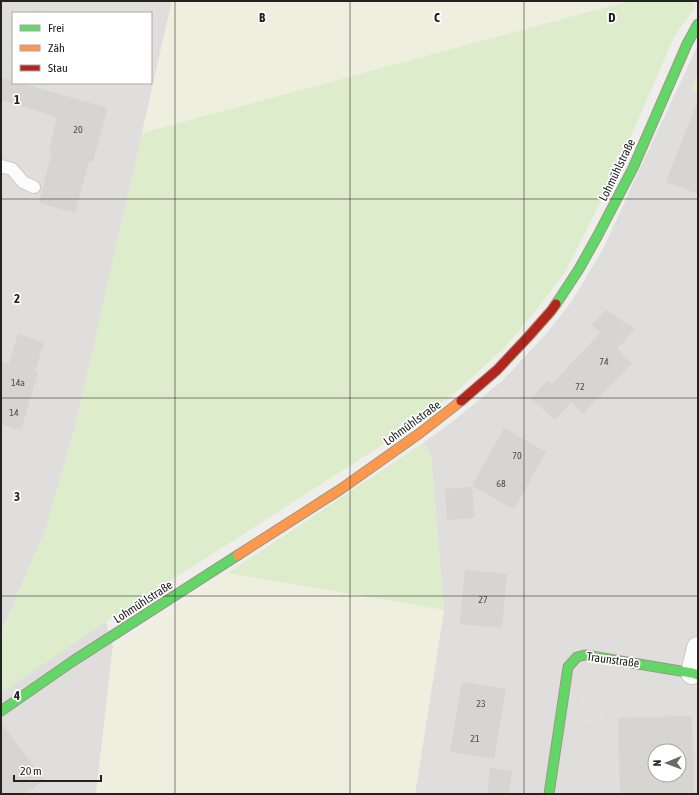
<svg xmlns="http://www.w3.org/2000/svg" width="699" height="795" viewBox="0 0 699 795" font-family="'Asap Condensed',sans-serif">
  <rect width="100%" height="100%" fill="#f0eeeb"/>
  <!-- residential -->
  <g fill="#dfdedc" fill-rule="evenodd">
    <path d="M 1,1 L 172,1 L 76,423 L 46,528 L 1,633 ZM 13,13 L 151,13 L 151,83 L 13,83 Z"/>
    <path d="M 698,45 L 698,794 L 415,794 L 444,610 L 431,455 L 423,443 L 457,418 L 503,380 L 546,334 L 572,301 L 604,247 L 641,166 ZM 655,751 L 679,751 L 679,775 L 655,775 Z"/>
    <polygon points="106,622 113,647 96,794 1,794 1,693 65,648"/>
  </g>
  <!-- farmland -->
  <g fill="#efefdf">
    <polygon points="172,1 629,1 142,133"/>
    <polygon points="228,573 444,610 415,794 96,794 113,647"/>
  </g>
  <!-- grass -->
  <g fill="#ddeccb">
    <polygon points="629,1 691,1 696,6 674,37 620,162 566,271 537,309 505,347 458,390 412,426 106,622 1,693 1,634 46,528 76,423 142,133"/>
    <polygon points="698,75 698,93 690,90"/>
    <polygon points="423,443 431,455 444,610 228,573"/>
  </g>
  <!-- parking -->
  <g fill="#e0dfde">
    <polygon points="585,682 608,686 600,729 578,724"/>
    <polygon points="567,786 587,789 586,794 565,794"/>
  </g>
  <!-- building -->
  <g fill="#d7d4d2" fill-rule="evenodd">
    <polygon points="1,78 13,81 13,83 20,83 108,108 93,162 89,161 75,213 39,203 52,151 49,150 57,117 1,100"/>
    <polygon points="696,105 698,105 698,194 666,182"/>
    <polygon points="606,310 635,329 617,349 632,363 583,414 571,402 555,420 531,399 548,380 552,384 600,333 592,325"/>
    <polygon points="18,334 44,342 35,371 38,372 21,430 1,424 1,361 9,363"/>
    <polygon points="504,428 546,452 514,509 472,486"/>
    <polygon points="472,487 475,518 447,520 445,489"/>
    <polygon points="465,570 507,574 502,628 460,624"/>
    <polygon points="462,682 506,689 494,759 450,752"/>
    <path d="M 692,716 L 694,794 L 620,794 L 618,718 ZM 655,751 L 679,751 L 679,775 L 655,775 Z"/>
    <polygon points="1,723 44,780 26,794 1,794"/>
    <polygon points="490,768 512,771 509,794 487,794"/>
  </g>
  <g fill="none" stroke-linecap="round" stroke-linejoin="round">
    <defs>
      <polyline id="lane" points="1,166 12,169 23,182 34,187"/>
      <polyline id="street" points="692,673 698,648"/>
      <g id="fast">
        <polyline points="556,304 579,269 598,235 633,168 687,44 698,24"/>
        <polyline points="1,711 73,661 238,555"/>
        <polyline points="549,794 568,667 577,657 585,655 692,673 698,675"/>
      </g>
      <polyline id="slow" points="238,555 341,489 420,433 461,401"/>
      <polyline id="jam" points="461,401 497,370 528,337 551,311 556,304"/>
    </defs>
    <!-- lane casing -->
    <use href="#lane" stroke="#c9c8c7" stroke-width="14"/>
    <!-- street casing -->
    <use href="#street" stroke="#c9c8c7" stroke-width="24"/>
    <!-- fast casing -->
    <use href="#fast" stroke="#999a82" stroke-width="11"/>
    <!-- slow casing -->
    <use href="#slow" stroke="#999a82" stroke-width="11"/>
    <!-- jam casing -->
    <use href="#jam" stroke="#999a82" stroke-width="11"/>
    <!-- lane -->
    <use href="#lane" stroke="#fdfcfc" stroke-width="12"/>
    <!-- street -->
    <use href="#street" stroke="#fdfcfc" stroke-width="22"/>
    <!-- fast -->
    <use href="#fast" stroke="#63d668" stroke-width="9"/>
    <!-- slow -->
    <use href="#slow" stroke="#ff974d" stroke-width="9"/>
    <!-- jam -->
    <use href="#jam" stroke="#b3261e" stroke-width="9"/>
  </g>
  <!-- grid -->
  <path fill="none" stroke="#222" stroke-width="1" stroke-opacity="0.55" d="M 175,1 L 175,794M 350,1 L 350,794M 524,1 L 524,794M 1,199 L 698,199M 1,398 L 698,398M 1,596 L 698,596"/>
  <g text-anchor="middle" stroke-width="3.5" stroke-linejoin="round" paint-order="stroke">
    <!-- number labels -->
    <g font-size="10" fill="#4f4e4e">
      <text x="78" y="133">20</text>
      <text x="604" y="365">74</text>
      <text x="18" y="386">14a</text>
      <text x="580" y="390">72</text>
      <text x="14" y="416">14</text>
      <text x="517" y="459">70</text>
      <text x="501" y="487">68</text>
      <text x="483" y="603">27</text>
      <text x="481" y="707">23</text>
      <text x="475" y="742">21</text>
    </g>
    <!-- street labels -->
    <g font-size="12" fill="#222" stroke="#fff">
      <text transform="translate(617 170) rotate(-64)" y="4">Lohmühlstraße</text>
      <text transform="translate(412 423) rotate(-36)" y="4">Lohmühlstraße</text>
      <text transform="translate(143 602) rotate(-33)" y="4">Lohmühlstraße</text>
      <text transform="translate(613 660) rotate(8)" y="4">Traunstraße</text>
    </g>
  </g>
  <g font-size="13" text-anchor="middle" font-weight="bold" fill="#222" stroke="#fff" stroke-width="3.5" stroke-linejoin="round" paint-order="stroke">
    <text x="262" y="22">B</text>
    <text x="437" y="22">C</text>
    <text x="612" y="22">D</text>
    <text x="17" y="104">1</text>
    <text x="17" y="303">2</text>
    <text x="17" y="501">3</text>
    <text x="17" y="700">4</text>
  </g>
  <!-- border -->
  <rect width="699" height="795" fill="none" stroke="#222222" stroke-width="4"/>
  <!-- legend -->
  <rect x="12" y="12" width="140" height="72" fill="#ffffff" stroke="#a7a7a7"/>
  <rect x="20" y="25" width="20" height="6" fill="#63d668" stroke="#a7a7a7"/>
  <text x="48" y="32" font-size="12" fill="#222222">Frei</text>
  <rect x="20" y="45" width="20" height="6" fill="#ff974d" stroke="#a7a7a7"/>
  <text x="48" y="52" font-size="12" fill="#222222">Zäh</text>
  <rect x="20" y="65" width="20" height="6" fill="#b3261e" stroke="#a7a7a7"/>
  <text x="48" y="72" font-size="12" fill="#222222">Stau</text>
  <!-- north arrow -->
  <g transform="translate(667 763) rotate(269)"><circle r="19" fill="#ffffff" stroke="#a7a7a7"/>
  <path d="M0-3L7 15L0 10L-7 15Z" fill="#6a6968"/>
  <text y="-6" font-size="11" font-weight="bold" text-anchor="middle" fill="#222222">N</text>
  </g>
  <!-- scale -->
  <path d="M14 775v6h87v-6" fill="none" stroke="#222222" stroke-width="2"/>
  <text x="20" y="775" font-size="12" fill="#222222" stroke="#ffffff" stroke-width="3" paint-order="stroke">20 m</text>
</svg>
